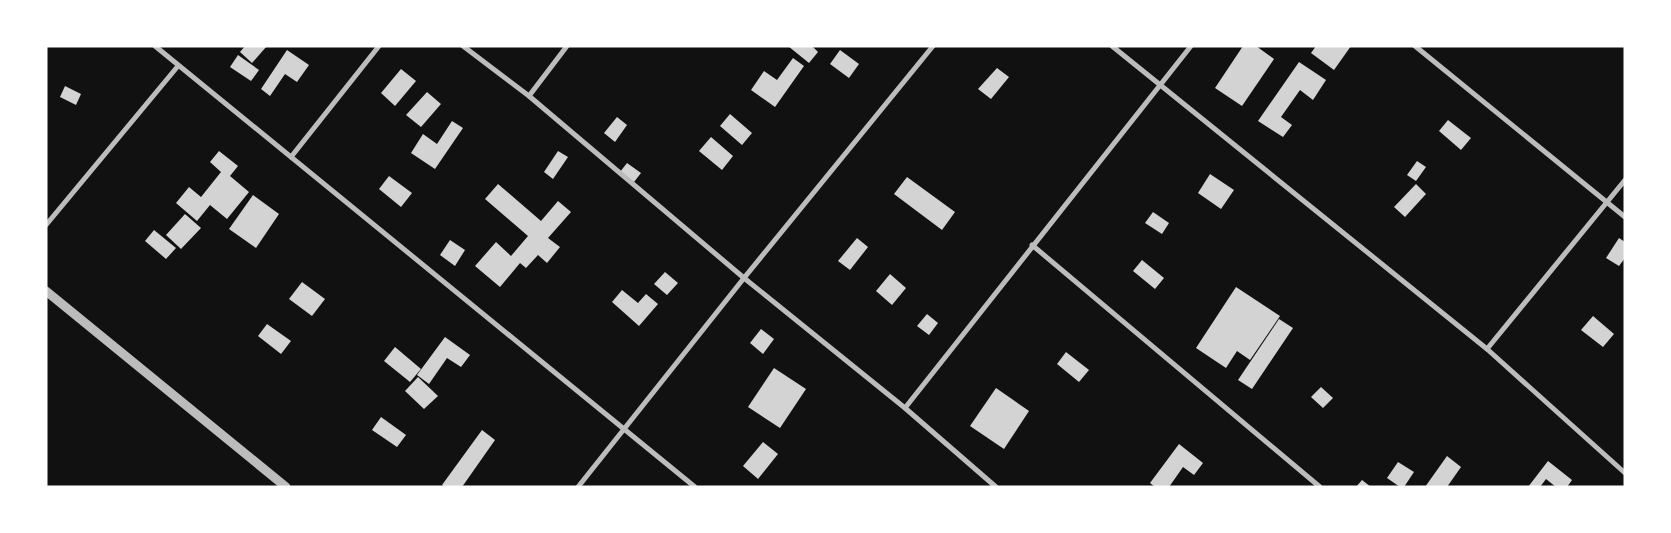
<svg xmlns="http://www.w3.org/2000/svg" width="1671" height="533" viewBox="0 0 1671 533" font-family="'Noto Serif',serif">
  <rect width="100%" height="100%" fill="#111"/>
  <!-- building -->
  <g fill="#d3d3d3">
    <polygon points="245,46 267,46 252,63 240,52"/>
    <polygon points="788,46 812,46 818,52 809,63"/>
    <polygon points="1243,46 1256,46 1274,59 1242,106 1215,88"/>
    <polygon points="1316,46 1351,46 1334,70 1311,53"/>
    <polygon points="287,50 309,65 297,82 285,74 270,96 261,89"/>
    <polygon points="840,50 859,64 849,78 830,64"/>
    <polygon points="238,55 259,70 251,81 230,67"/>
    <polygon points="793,58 804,66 775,107 751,90 764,71 777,80"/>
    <polygon points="1299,62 1326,80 1313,100 1300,90 1281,117 1292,125 1283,137 1258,121"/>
    <polygon points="997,68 1009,77 991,99 978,89"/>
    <polygon points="401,69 416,81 395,106 381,93"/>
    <polygon points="65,86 81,94 76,105 60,97"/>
    <polygon points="427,92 441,104 421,127 406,115"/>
    <polygon points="730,114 752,133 742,145 720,126"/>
    <polygon points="617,117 627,125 615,142 604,133"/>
    <polygon points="1448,120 1471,138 1461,150 1439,131"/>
    <polygon points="452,121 463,128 435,169 411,153 423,134 437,144"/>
    <polygon points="711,137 733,156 722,170 699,151"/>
    <polygon points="219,151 238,166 230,176 249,192 227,219 210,205 197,221 176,203 189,187 201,197 221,172 210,162"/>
    <polygon points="558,151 568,157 553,179 544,172"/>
    <polygon points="1417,161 1426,167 1416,181 1407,175"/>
    <polygon points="627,163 641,173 634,182 620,172"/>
    <polygon points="1210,174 1234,190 1221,209 1198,193"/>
    <polygon points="389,176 412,193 401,207 379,189"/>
    <polygon points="907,177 955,212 942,230 894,194"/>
    <polygon points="498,184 541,221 558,201 571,212 548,238 560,247 547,263 538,255 526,268 520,263 500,287 475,266 496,242 511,256 528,236 485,199"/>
    <polygon points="1416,184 1426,194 1405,217 1394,207"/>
    <polygon points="253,195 279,214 256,248 229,229"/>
    <polygon points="1153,212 1169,223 1162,234 1145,223"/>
    <polygon points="185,214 201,228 181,249 166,235"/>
    <polygon points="154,230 176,248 166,259 145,241"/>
    <polygon points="857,238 868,247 850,270 838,261"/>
    <polygon points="1619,238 1625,242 1625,258 1619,266 1606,258"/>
    <polygon points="450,240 465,250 455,266 440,255"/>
    <polygon points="1142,260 1164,278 1155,289 1133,271"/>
    <polygon points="665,272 678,283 667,295 654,284"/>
    <polygon points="890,274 906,288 892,305 876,291"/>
    <polygon points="302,282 325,299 312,316 289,299"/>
    <polygon points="1236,287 1280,316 1250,360 1237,351 1226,368 1196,348"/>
    <polygon points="622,290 638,303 646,294 658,304 639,326 612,302"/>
    <polygon points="927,314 938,323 929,335 917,326"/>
    <polygon points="1593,316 1614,334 1603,347 1581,330"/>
    <polygon points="1279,319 1293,328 1252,389 1238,380"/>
    <polygon points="267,324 291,341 281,354 258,336"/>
    <polygon points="761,329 774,339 763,354 750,343"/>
    <polygon points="445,337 470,355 461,367 447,358 429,384 417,375"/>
    <polygon points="395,347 421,369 410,382 384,361"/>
    <polygon points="1066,352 1089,370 1079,382 1057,364"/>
    <polygon points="774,368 806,389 780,428 748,407"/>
    <polygon points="418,377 438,396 424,409 405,391"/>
    <polygon points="1321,387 1333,398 1323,408 1311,397"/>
    <polygon points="996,388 1029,411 1004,449 970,426"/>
    <polygon points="381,417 406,435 397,447 372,430"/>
    <polygon points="482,430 495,440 462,487 445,487 442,485"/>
    <polygon points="763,442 778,454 758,479 743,466"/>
    <polygon points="1179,444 1203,463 1194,475 1183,467 1169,487 1155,487 1150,483"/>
    <polygon points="1447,456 1461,467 1447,487 1425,487"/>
    <polygon points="1548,461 1572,480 1567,487 1556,487 1546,479 1540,487 1528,487"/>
    <polygon points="1398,462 1414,472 1404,487 1400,487 1387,478"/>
    <polygon points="1362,480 1371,487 1356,487"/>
  </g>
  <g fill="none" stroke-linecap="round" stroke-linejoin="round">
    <!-- minor -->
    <g stroke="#bcbcbc" stroke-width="5">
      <polyline points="155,46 695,487"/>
      <polyline points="463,46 529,96 744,278 905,408 996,487"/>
      <polyline points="1112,46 1487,349 1625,473"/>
      <polyline points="1415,46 1625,217"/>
      <polyline points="529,96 567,46"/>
      <polyline points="291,157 379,46"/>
      <polyline points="46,225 178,66"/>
      <polyline points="1032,245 1320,487"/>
      <polyline points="1487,349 1625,180"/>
      <polyline points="905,408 1191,46"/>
      <polyline points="578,487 744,278 933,46"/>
    </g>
    <!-- tertiary -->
    <polyline stroke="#bcbcbc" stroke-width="9" points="46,291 286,487"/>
  </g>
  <!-- border -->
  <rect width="1671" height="533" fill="none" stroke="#ffffff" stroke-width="95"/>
</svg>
